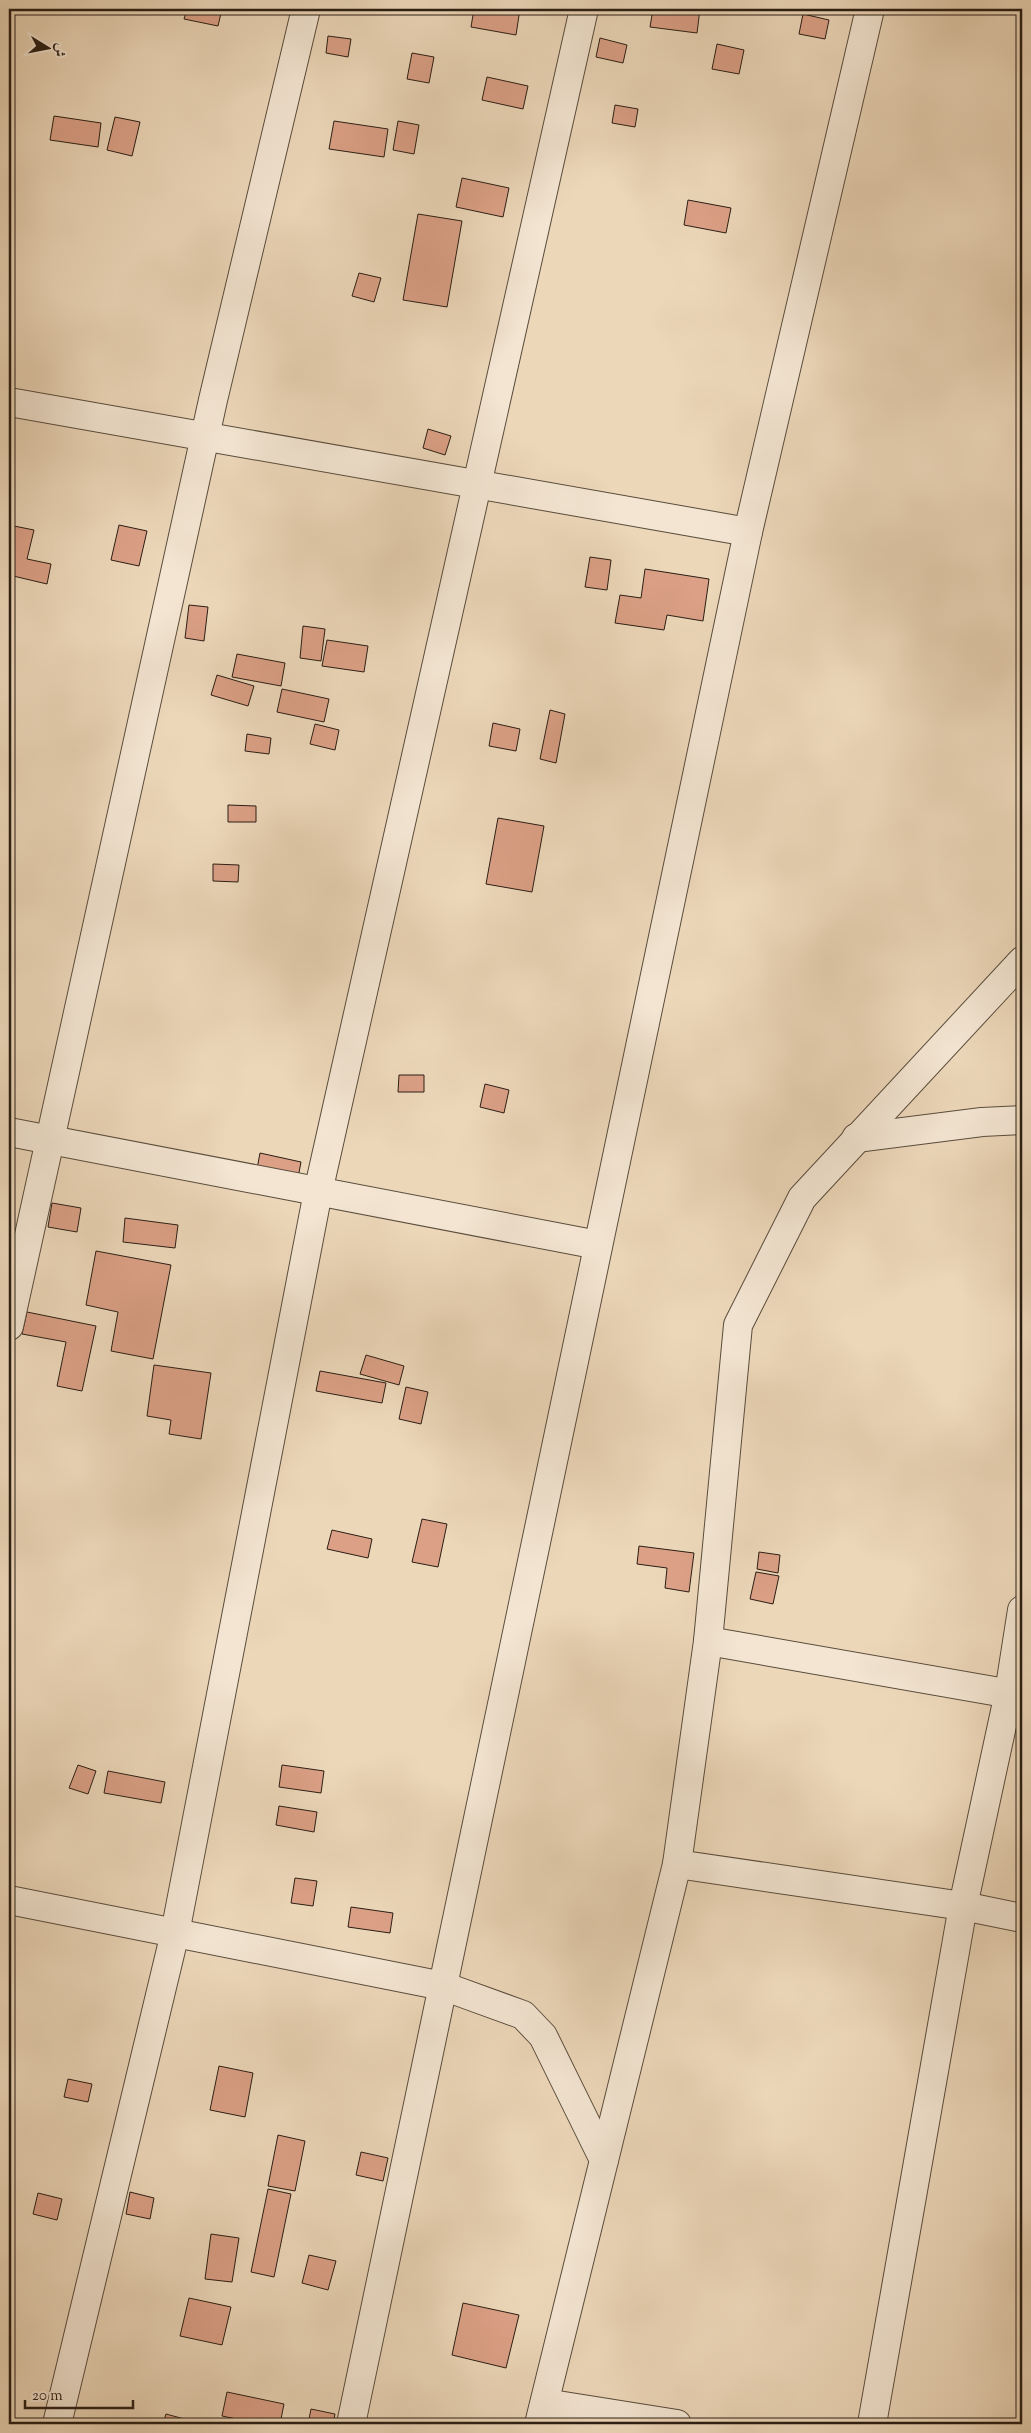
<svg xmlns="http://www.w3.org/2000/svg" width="1031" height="2433" viewBox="0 0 1031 2433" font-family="'Sorts Mill Goudy',Amiri,serif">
  <rect width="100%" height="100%" fill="#ecd7b9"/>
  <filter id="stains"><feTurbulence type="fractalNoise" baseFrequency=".004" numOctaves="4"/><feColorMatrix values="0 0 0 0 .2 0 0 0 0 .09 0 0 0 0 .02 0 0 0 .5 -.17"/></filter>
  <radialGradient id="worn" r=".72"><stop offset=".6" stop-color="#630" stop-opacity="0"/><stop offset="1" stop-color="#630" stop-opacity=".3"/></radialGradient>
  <!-- building -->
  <g fill="#dba086" stroke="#2a1e14">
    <polygon points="187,9 222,9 218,26 184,19"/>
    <polygon points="474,9 520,9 516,35 471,27"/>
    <polygon points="653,9 700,9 697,33 650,27"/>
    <polygon points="803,14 829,20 825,39 799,34"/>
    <polygon points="328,36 351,39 348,57 326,53"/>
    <polygon points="600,38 627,45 623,63 596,57"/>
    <polygon points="717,44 744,50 739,74 712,69"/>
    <polygon points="412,53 434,57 429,83 407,79"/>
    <polygon points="487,77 528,86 523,109 482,100"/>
    <polygon points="615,105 638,109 635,127 612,123"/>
    <polygon points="54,116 101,123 98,147 50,140"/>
    <polygon points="115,117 140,122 132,156 107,150"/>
    <polygon points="334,121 388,129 384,157 329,149"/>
    <polygon points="398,121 419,125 414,154 393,150"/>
    <polygon points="462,178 509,188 503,217 456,207"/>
    <polygon points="688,200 731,208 726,233 684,225"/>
    <polygon points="418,214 462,221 447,307 403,300"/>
    <polygon points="359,273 381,278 374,302 352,296"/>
    <polygon points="428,429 451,436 445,455 423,448"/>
    <polygon points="9,525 34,530 27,559 51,564 47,584 9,575"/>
    <polygon points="119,525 147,531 139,566 111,560"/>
    <polygon points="590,557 611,560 607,590 585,587"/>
    <polygon points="645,569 709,579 703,621 667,615 664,630 615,623 620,595 641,598"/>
    <polygon points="189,605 208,607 204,641 185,638"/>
    <polygon points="303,626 325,629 321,661 300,658"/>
    <polygon points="327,640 368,646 364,672 322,666"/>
    <polygon points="237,654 285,663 281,686 232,677"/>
    <polygon points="217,675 254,686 248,706 211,695"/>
    <polygon points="282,689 329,699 324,722 277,712"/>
    <polygon points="550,710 565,714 556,763 540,759"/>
    <polygon points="493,723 520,729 516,751 489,746"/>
    <polygon points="315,724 339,730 335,750 310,744"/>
    <polygon points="247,734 271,738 269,754 245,751"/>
    <polygon points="228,805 256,806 256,822 228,822"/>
    <polygon points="498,818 544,826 532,892 486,884"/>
    <polygon points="213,864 239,865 238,882 213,881"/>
    <polygon points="399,1075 424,1075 424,1092 398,1092"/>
    <polygon points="485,1084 509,1090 504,1113 480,1107"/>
    <polygon points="260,1153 301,1162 297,1183 256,1174"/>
    <polygon points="52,1203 81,1208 77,1232 48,1227"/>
    <polygon points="125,1218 178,1225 175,1248 123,1242"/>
    <polygon points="96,1251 171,1265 153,1359 111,1351 118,1312 86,1305"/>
    <polygon points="27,1312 96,1326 82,1391 57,1386 66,1342 22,1334"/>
    <polygon points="366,1355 404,1366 399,1385 360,1374"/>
    <polygon points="154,1365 211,1373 201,1439 169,1434 171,1420 147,1416"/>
    <polygon points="320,1371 386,1383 382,1403 316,1391"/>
    <polygon points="406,1387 428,1392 421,1424 399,1419"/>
    <polygon points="422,1519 447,1524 438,1567 412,1562"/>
    <polygon points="332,1530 372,1539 368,1558 327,1549"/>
    <polygon points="639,1546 694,1553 689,1592 665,1588 667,1568 637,1564"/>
    <polygon points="759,1552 780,1555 778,1573 757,1569"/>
    <polygon points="756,1572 779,1576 773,1604 750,1599"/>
    <polygon points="78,1765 96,1771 88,1794 69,1788"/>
    <polygon points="282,1765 324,1771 321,1793 279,1787"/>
    <polygon points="108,1771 165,1782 161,1803 104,1793"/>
    <polygon points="279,1806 317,1812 314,1832 276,1825"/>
    <polygon points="295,1878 317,1881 313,1906 291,1903"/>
    <polygon points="351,1907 393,1913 390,1933 348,1927"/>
    <polygon points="219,2066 253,2073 245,2117 210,2110"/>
    <polygon points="68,2079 92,2084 88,2102 64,2097"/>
    <polygon points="278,2135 305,2141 295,2191 268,2186"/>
    <polygon points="361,2152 388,2158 383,2181 356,2175"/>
    <polygon points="268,2189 291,2194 274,2277 251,2272"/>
    <polygon points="130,2192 154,2198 150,2219 126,2214"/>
    <polygon points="38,2193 62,2199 57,2220 33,2214"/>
    <polygon points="211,2234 239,2238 232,2282 205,2279"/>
    <polygon points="309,2255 336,2261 328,2290 302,2283"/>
    <polygon points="189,2298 231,2307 222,2345 180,2336"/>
    <polygon points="463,2303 519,2315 506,2368 452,2355"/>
    <polygon points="227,2392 284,2404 280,2424 261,2424 222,2416"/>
    <polygon points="311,2409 335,2414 333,2424 308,2424"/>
    <polygon points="166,2414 188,2420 187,2424 163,2424"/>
  </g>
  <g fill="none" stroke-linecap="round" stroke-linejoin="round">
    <defs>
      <g id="minor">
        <polyline points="9,402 748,532"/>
        <polyline points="9,1132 598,1245"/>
        <polyline points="856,1138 982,1122 1022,1120"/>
        <polyline points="9,1326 213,400 306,9"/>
        <polyline points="708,1641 1022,1696"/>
        <polyline points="677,1864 963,1906 1022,1918"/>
        <polyline points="9,1900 443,1986 523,2015 543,2036 604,2160"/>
        <polyline points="545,2403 677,2424"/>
        <polyline points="57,2424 175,1933 318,1192 584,9"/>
        <polyline points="351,2424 748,532 870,9"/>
        <polyline points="539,2424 677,1864 708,1641 738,1325 802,1198 1022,961"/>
        <polyline points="872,2424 963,1906 1009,1693 1022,1610"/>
      </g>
    </defs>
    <!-- minor casing -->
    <use href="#minor" stroke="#5a4c3d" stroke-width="30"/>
    <!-- minor -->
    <use href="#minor" stroke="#f3e5d2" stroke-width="28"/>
  </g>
  <!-- margin -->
  <rect width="1031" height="2433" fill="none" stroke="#ecd7b9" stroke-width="30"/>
  <rect x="10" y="10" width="1011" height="2413" fill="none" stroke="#2a1e14" stroke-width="2.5"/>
  <rect x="15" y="15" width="1001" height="2403" fill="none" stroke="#2a1e14"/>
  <!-- north arrow -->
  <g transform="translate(48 48) rotate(100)" stroke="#f3e5d2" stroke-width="4" paint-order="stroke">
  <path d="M0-4L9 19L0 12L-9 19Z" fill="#2a1e14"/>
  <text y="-8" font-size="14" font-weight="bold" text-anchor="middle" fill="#2a1e14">ش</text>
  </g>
  <!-- scale -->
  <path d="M25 2400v8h108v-8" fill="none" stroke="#2a1e14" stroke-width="2.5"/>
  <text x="32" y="2400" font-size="15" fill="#2a1e14" stroke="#f3e5d2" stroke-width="4" paint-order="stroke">20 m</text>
  <rect width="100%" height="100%" filter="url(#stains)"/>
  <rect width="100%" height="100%" fill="url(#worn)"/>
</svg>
